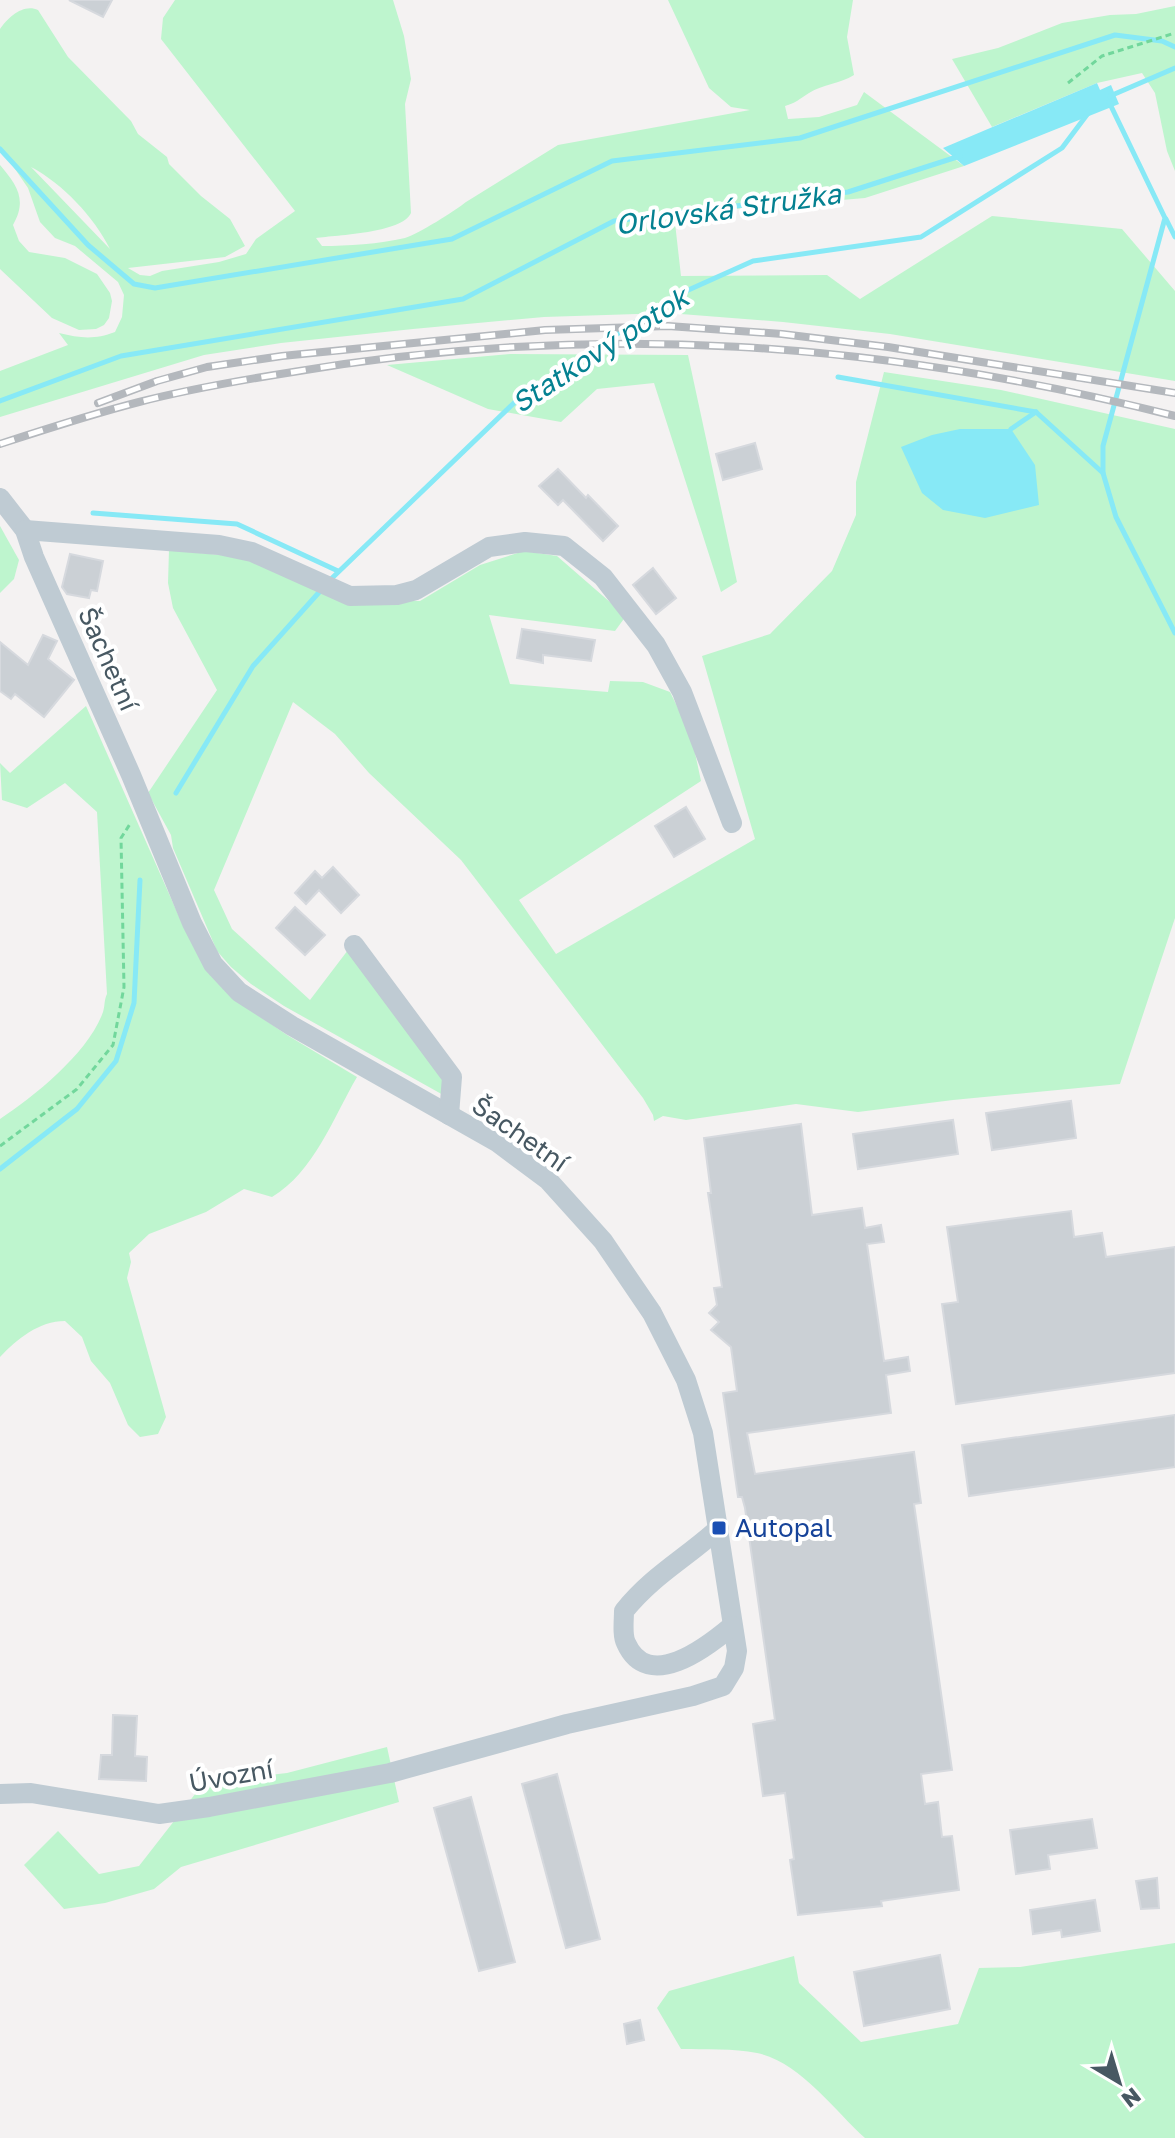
<svg xmlns="http://www.w3.org/2000/svg" width="1175" height="2138" viewBox="0 0 1175 2138" font-family="'Golos Text',sans-serif">
  <rect width="100%" height="100%" fill="#f4f2f2"/>
  <!-- green -->
  <g fill="#bef5ce" fill-rule="evenodd">
    <path d="M 175,0 L 393,0 L 404,36 L 411,79 L 405,104 L 411,213 C 402,233 337,235 316,238 L 322,246 C 348,246 379,244 405,238 C 418,234 455,211 466,202 L 558,145 L 750,110 L 731,107 L 709,88 L 668,0 L 853,0 L 847,37 L 854,75 C 840,84 823,84 809,93 C 799,99 796,103 785,106 L 788,119 L 819,117 L 857,105 L 864,92 L 964,166 L 865,198 L 674,214 L 681,276 L 827,275 L 860,299 L 992,216 L 1122,229 L 1175,291 L 1175,381 L 890,334 L 783,322 L 668,313 L 544,317 L 413,329 L 281,343 L 204,355 L 0,417 L 0,371 L 68,345 L 59,333 C 80,338 94,340 115,332 L 122,317 L 124,295 L 118,282 L 75,246 L 55,238 L 40,222 L 28,188 L 0,147 L 0,29 C 8,17 24,3 38,10 L 68,57 L 131,121 L 138,134 L 167,157 L 169,164 L 201,196 L 230,219 L 245,246 L 225,257 L 128,268 L 140,275 L 150,276 L 162,271 L 219,262 L 246,254 L 256,239 L 295,211 L 161,39 L 163,18 ZM 31,167 C 63,184 94,217 110,249 Z"/>
    <polygon points="1175,6 1175,171 1167,151 1155,93 1142,73 1097,83 992,127 952,59 998,48 1062,23 1110,15 1136,14"/>
    <path d="M 0,165 C 16,184 28,199 13,225 L 19,241 L 29,252 L 65,258 L 97,274 L 110,293 L 112,301 L 109,318 L 104,325 L 96,329 L 79,330 L 52,318 L 0,269 Z"/>
    <polygon points="510,354 688,355 737,582 721,592 654,383 597,389 561,422 488,409 387,365"/>
    <polygon points="884,372 1001,390 1175,429 1175,918 1120,1084 953,1100 858,1112 796,1104 686,1120 663,1116 654,1121 653,1115 643,1098 461,860 369,773 335,734 293,702 214,890 232,929 310,1000 348,950 440,1065 445,1096 284,1006 251,984 231,967 217,951 173,848 171,835 148,793 217,690 173,608 168,583 169,550 251,558 347,599 420,601 480,565 524,551 557,556 626,616 615,631 489,615 510,684 608,692 610,681 643,682 670,692 691,734 701,781 519,900 556,954 755,839 702,656 770,634 832,571 856,515 856,482"/>
    <polygon points="0,526 19,560 14,579 0,593"/>
    <path d="M 86,706 L 185,930 L 233,998 L 287,1035 L 357,1077 C 333,1118 314,1172 272,1197 L 244,1189 L 206,1212 L 149,1234 L 129,1253 L 131,1262 L 127,1278 L 166,1417 L 158,1434 L 140,1437 L 128,1425 L 110,1383 L 91,1361 L 82,1337 L 65,1321 C 39,1321 17,1339 0,1357 L 0,1119 C 35,1096 89,1052 103,1012 C 105,1006 104,1000 107,994 L 97,812 L 65,783 L 27,808 L 2,800 L 0,763 L 10,773 Z"/>
    <polygon points="387,1747 399,1802 181,1867 154,1889 105,1903 64,1909 24,1865 58,1831 99,1874 139,1866 199,1789 243,1778 287,1773"/>
    <path d="M 1175,1943 L 1175,2138 L 865,2138 C 835,2111 799,2061 757,2053 C 733,2048 706,2050 681,2049 L 657,2008 L 669,1991 L 794,1956 L 799,1983 L 861,2042 L 958,2024 L 979,1968 L 1020,1967 Z"/>
  </g>
  <!-- water -->
  <g fill="#87e9f6">
    <polygon points="1097,83 1100,90 1111,85 1119,104 964,166 943,148"/>
    <polygon points="960,429 1011,429 1035,465 1039,505 985,518 943,510 922,493 901,447 932,435"/>
  </g>
  <g fill="none" stroke-linecap="round" stroke-linejoin="round">
    <!-- stream -->
    <g stroke="#87e9f6" stroke-width="5">
      <polyline points="1110,96 1175,68"/>
      <polyline points="1109,102 1165,218 1103,446 1103,473 1116,517 1175,633"/>
      <polyline points="0,149 88,245 134,284 155,288 452,239 612,161 800,138 1115,35 1162,41 1175,47"/>
      <polyline points="1166,219 1175,237"/>
      <polyline points="838,377 1036,412 1103,473"/>
      <polyline points="0,401 121,356 463,299 614,221 848,192 960,156"/>
      <polyline points="1011,429 1036,412"/>
      <polyline points="93,513 237,524 338,571"/>
      <polyline points="329,581 517,400 675,296 753,261 921,237 1062,148 1089,112"/>
      <polyline points="176,793 253,666 322,589"/>
      <polyline points="0,1169 77,1109 116,1061 134,1003 140,880"/>
    </g>
  </g>
  <!-- building -->
  <g fill="#cbd0d5" stroke="#d6d9de" stroke-width="2">
    <polygon points="69,0 112,0 103,17"/>
    <polygon points="755,443 762,469 723,480 716,454"/>
    <polygon points="558,469 586,498 588,495 618,526 603,541 563,500 558,505 539,486"/>
    <polygon points="70,554 103,561 97,591 91,590 89,598 67,594 62,587"/>
    <polygon points="653,568 676,598 656,614 633,585"/>
    <polygon points="522,629 595,640 591,661 543,655 543,663 517,658"/>
    <polygon points="43,635 57,641 48,659 74,680 44,717 15,694 11,699 0,691 0,642 28,665"/>
    <polygon points="686,807 705,839 674,857 655,826"/>
    <polygon points="333,867 359,895 341,913 319,890 306,904 295,893 315,871 322,878"/>
    <polygon points="295,907 325,935 305,955 276,928"/>
    <polygon points="1071,1101 1076,1138 992,1150 986,1113"/>
    <polygon points="953,1120 958,1154 858,1169 853,1134"/>
    <polygon points="801,1124 812,1215 862,1208 865,1228 881,1225 884,1242 867,1244 884,1361 908,1357 910,1371 886,1375 891,1413 747,1433 755,1474 914,1452 921,1503 914,1504 952,1770 921,1774 925,1804 938,1802 942,1837 952,1836 959,1890 881,1901 882,1906 798,1915 790,1860 794,1859 785,1793 763,1796 753,1724 775,1720 745,1508 742,1497 738,1497 723,1393 737,1391 731,1347 711,1330 719,1322 709,1313 717,1305 714,1288 722,1287 708,1193 711,1193 704,1138"/>
    <polygon points="1071,1211 1074,1237 1102,1233 1106,1257 1175,1247 1175,1373 956,1404 942,1304 958,1302 947,1227"/>
    <polygon points="1175,1415 1175,1467 969,1496 962,1445"/>
    <polygon points="113,1715 137,1716 135,1756 147,1757 146,1781 99,1779 101,1755 112,1755"/>
    <polygon points="557,1774 600,1939 566,1948 522,1784"/>
    <polygon points="471,1797 515,1962 479,1971 434,1808"/>
    <polygon points="1092,1819 1097,1848 1048,1855 1050,1869 1016,1874 1010,1830"/>
    <polygon points="1157,1878 1159,1908 1141,1909 1136,1881"/>
    <polygon points="1095,1900 1100,1931 1062,1937 1061,1930 1033,1934 1030,1910"/>
    <polygon points="940,1955 950,2009 864,2026 854,1972"/>
    <polygon points="640,2020 644,2040 627,2044 624,2024"/>
  </g>
  <g fill="none" stroke-linecap="round" stroke-linejoin="round">
    <!-- path -->
    <g stroke="#72d79c" stroke-width="3" stroke-dasharray="6 4" stroke-linecap="butt">
      <polyline points="1068,83 1102,56 1175,33"/>
      <polyline points="0,1146 77,1089 113,1045 124,987 121,838 130,824"/>
    </g>
    <!-- minor -->
    <g stroke="#bfcbd3" stroke-width="20">
      <polyline points="0,498 25,530 34,557 131,775 192,923 213,964 239,992 292,1026 497,1142 548,1180 603,1241 652,1313 686,1380 703,1433 737,1651 734,1668 723,1686 693,1696 567,1724 390,1773 209,1807 159,1814 31,1793 0,1794"/>
      <polyline points="25,530 219,545 252,552 350,596 397,595 416,590 489,547 525,542 564,546 603,577 656,645 682,692 732,823"/>
      <polyline points="354,945 452,1077 449,1115"/>
      <path d="M 719,1528 C 685,1559 653,1575 624,1611 C 624,1620 622,1635 626,1643 C 648,1693 707,1647 732,1626"/>
    </g>
    <defs>
      <g id="rail">
        <polyline points="98,403 157,381 207,367 282,356 545,330 668,326 782,334 888,347 1175,393"/>
        <path d="M 0,444 C 46,429 92,414 139,402 C 190,389 242,380 293,372 C 595,321 879,341 1175,416"/>
      </g>
    </defs>
    <!-- rail casing -->
    <use href="#rail" stroke="#b4b8bd" stroke-width="8"/>
    <!-- rail -->
    <use href="#rail" stroke="#fff" stroke-width="5" stroke-dasharray="15" stroke-linecap="butt"/>
  </g>
  <!-- markers -->
  <rect fill="#1a4fb4" stroke="#fff" stroke-width="3" x="711" y="1520" width="16" height="16" rx="4"/>
  <g text-anchor="middle" stroke-width="8" stroke-linejoin="round" paint-order="stroke">
    <!-- street labels -->
    <g font-size="26" fill="#475862" stroke="#fff">
      <text transform="translate(108 659) rotate(66)" y="9">Šachetní</text>
      <text transform="translate(520 1134) rotate(35)" y="9">Šachetní</text>
      <text transform="translate(231 1776) rotate(-10)" y="9">Úvozní</text>
    </g>
    <!-- transit labels -->
    <g font-size="26" fill="#164399" stroke="#fff" text-anchor="start">
      <text x="735" y="1537">Autopal</text>
    </g>
    <!-- water labels -->
    <g font-size="28" font-style="italic" fill="#048191" stroke="#fff">
      <text transform="translate(728 209) rotate(-8)" y="10">Orlovská Stružka</text>
      <text transform="translate(600 350) rotate(-33)" y="10">Statkový potok</text>
    </g>
  </g>
  <!-- north arrow -->
  <g transform="translate(1119 2082) rotate(142)" stroke="#ffffff" stroke-width="6" paint-order="stroke">
  <path d="M0-6L14 30L0 20L-14 30Z" fill="#475862"/>
  <text y="-12" font-size="22" font-weight="bold" text-anchor="middle" fill="#475862">N</text>
  </g>
</svg>
